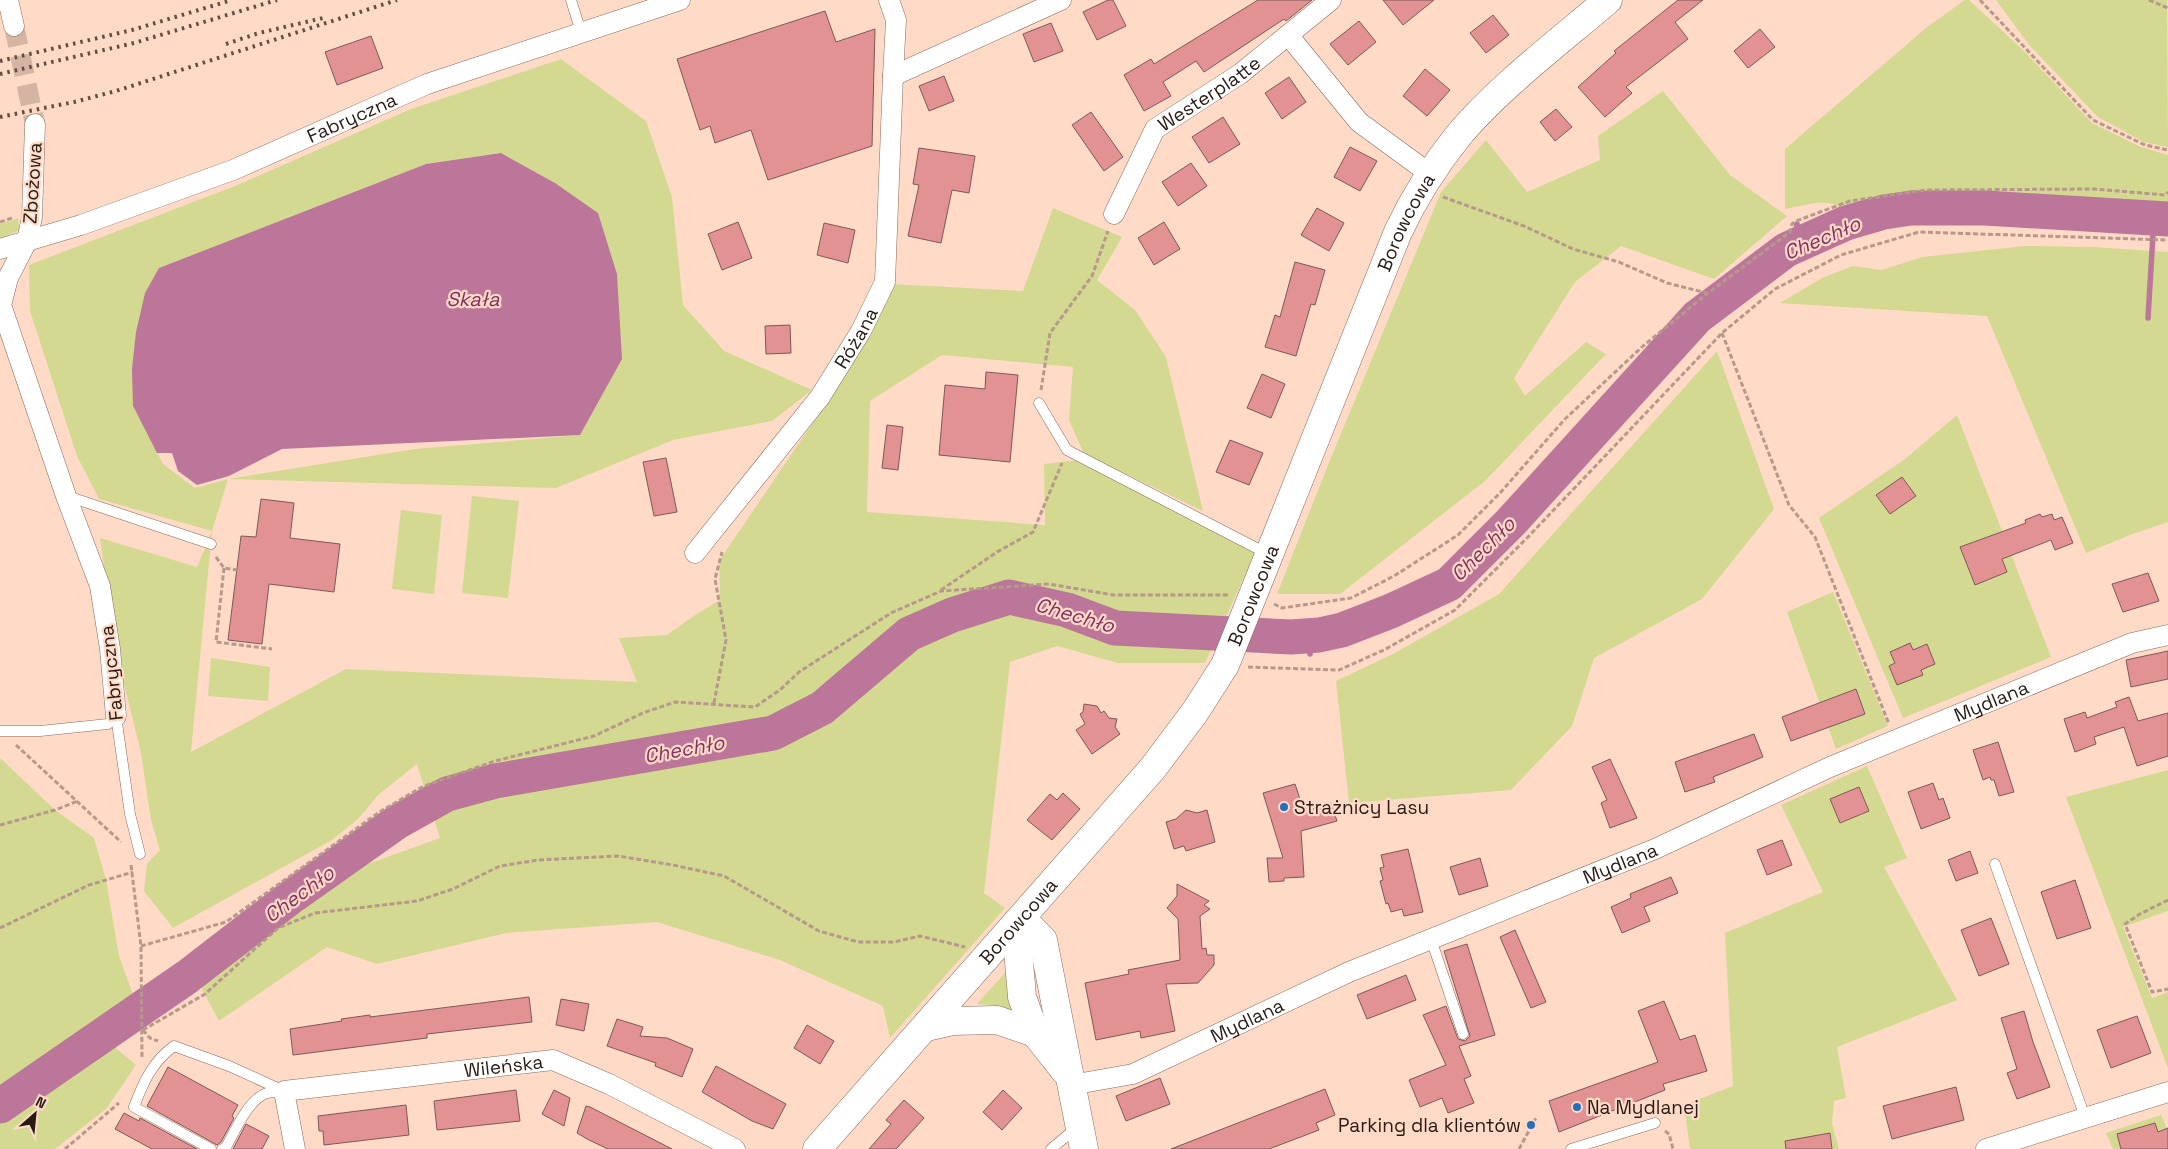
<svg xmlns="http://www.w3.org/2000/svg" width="2168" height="1149" viewBox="0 0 2168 1149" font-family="'Space Grotesk',sans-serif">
  <rect width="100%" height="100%" fill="#ffdac7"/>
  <!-- green -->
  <g fill="#d3d991" fill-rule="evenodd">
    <path d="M 1965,0 L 1969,0 L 2024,51 L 2092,123 L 2141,147 L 2168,155 L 2168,213 L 2019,200 L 1886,205 L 1850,218 C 1833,193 1811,205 1785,209 L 1785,149 L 1926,28 Z"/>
    <polygon points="1996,0 2167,0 2168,147 2144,142 2098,117 2030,46"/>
    <path d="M 561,59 L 646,121 L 672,197 L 683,305 L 724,351 L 812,390 L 772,421 L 673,440 L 556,488 L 228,479 L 212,531 L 191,752 L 346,669 L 637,682 L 619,638 L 667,635 L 698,613 L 720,600 L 719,561 L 833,393 L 891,284 L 1023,291 L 1053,208 L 1122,237 L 1097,280 L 1135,310 L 1166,357 L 1203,511 L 1084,454 L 1069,420 L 1073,367 L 942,355 L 870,401 L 867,512 L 1045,525 L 1044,464 L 1078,460 L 1255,553 L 1205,663 L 1118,663 L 1057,646 L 1010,662 L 984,893 L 1005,908 L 890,1038 L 883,1006 L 780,960 L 657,922 L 506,933 L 377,964 L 327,947 L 219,1021 L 197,980 L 331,882 L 351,870 L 440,838 L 417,764 L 378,795 L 358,819 L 332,840 L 173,928 L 144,891 L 147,864 L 160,850 L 151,820 L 141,753 L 115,647 L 100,538 L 197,567 L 212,531 L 99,499 L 77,456 L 30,311 L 29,265 L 235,186 L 411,109 ZM 501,153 L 555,183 L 580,435 L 415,449 L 228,479 L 195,488 L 163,464 L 133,406 L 159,268 L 426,164 Z"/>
    <polygon points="1663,91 1730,175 1787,216 1714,279 1621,246 1575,282 1514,378 1525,396 1586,342 1606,354 1485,481 1340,594 1277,594 1328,465 1441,192 1486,140 1527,192 1600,160 1598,136"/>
    <polygon points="18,218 19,230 0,239 0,224"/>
    <polygon points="2025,246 2093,247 2168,252 2168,522 2130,535 2086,553 1987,316 1780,303 1824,277 1853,266 1882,270 1922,257"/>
    <polygon points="1717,351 1774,509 1702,599 1594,658 1572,726 1511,790 1349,803 1336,681 1393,654 1499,594"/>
    <polygon points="1957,415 2051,657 1903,718 1819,518 1905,459"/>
    <polygon points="472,496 519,501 508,598 462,593"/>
    <polygon points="401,510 442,515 434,594 392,589"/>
    <polygon points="1833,592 1888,726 1836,749 1787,612"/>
    <polygon points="211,658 270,667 268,701 208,696"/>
    <polygon points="0,758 55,810 94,838 106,880 119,956 137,1006 0,1096"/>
    <polygon points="1867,766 1907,858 1884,867 1957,1000 1837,1047 1846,1098 1834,1101 1832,1123 1839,1149 1690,1149 1684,1105 1733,1086 1725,933 1823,892 1781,805"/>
    <polygon points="2168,770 2168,911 2123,927 2152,998 2168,992 2168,1068 2066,797"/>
    <polygon points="1012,965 1022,1013 991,1005 977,1004"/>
    <polygon points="106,1040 136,1065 106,1109 55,1149 0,1149 0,1116"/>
    <polygon points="2161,1115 2168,1131 2168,1149 2113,1149 2106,1133"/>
  </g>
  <!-- water -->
  <polygon fill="#bb769a" points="501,153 555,183 598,213 617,274 622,359 580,435 282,449 229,476 197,485 178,471 172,453 157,453 133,406 132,369 136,332 145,293 159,268 426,164"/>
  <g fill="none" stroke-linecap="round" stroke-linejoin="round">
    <!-- stream -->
    <g stroke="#bb769a" stroke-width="5.5">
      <polyline points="1831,215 1834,229"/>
      <polyline points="1793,247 1797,224"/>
      <polyline points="2148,318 2154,218"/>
      <polyline points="1303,636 1310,654"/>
      <polyline points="289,886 291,897"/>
      <polyline points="120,1009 122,1021"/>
    </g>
    <!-- river -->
    <polyline stroke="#bb769a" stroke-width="35" points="0,1106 187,977 291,897 397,822 447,794 495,781 773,733 822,708 909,634 952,615 1009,597 1067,610 1115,628 1291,637 1319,635 1342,630 1391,611 1449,584 1511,522 1697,317 1786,250 1846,223 1884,212 1911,208 1985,208 2168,219"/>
  </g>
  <!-- building -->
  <g fill="#e39293" stroke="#7d5859">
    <polygon points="1108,0 1113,0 1126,26 1097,40 1083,12"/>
    <polygon points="1258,0 1312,0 1286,21 1284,19 1204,72 1196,61 1163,82 1171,96 1144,111 1124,75 1151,59 1154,64"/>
    <polygon points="1383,0 1434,0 1403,25"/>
    <polygon points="1678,0 1703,0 1675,22 1688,39 1626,87 1632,93 1605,117 1578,87 1616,53 1614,51"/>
    <polygon points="825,11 836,42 875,29 872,146 768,180 751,130 715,143 710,126 700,130 677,59"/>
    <polygon points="1493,15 1509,35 1486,53 1470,33"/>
    <polygon points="1359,21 1376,42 1348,65 1330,44"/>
    <polygon points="1051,23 1063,51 1034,62 1023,34"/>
    <polygon points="1760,29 1775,47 1748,68 1734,51"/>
    <polygon points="371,36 383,68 337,85 325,52"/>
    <polygon points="1425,69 1450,90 1427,116 1403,96"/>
    <polygon points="944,76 954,101 929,111 919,86"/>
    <polygon points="1289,77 1306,102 1282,119 1265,93"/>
    <polygon points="1556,109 1572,127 1555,141 1540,122"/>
    <polygon points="1091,112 1123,157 1104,171 1072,125"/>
    <polygon points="1223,117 1240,144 1209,163 1192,137"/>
    <polygon points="1350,147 1377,161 1360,191 1334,177"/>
    <polygon points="919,148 975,156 969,193 952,190 941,243 908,236 919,185 913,184"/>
    <polygon points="1191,163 1207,186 1178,206 1162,182"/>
    <polygon points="1317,208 1344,223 1329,251 1301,235"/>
    <polygon points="738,222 752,258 722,270 708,234"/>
    <polygon points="1164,222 1180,249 1154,265 1138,238"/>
    <polygon points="824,223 855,230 848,263 817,255"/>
    <polygon points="1295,262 1325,270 1315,305 1311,304 1296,356 1265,347 1275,315 1280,317"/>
    <polygon points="790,325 791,353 766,354 765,326"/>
    <polygon points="986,372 1018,375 1010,462 939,455 945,385 985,389"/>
    <polygon points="1262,374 1285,384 1271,418 1247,408"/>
    <polygon points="887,425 903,427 898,470 882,468"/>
    <polygon points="1230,440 1263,453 1249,485 1216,472"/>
    <polygon points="666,458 677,512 654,516 643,462"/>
    <polygon points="1902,477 1916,496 1890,514 1876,495"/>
    <polygon points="261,499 294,503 290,538 340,544 334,592 269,584 262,644 228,640 241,536 256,537"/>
    <polygon points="2040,514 2042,517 2052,514 2054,520 2062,517 2073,543 2055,550 2051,540 2002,559 2007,572 1975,585 1960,547 2026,523 2025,520"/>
    <polygon points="2148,573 2159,601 2123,612 2112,584"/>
    <polygon points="1910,643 1913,650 1927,644 1935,664 1921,670 1923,675 1897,685 1889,666 1895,663 1890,652"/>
    <polygon points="2168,651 2168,679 2131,687 2126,660"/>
    <polygon points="1856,689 1865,714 1791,741 1782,717"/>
    <polygon points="2129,697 2138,721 2168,713 2168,756 2137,766 2124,727 2094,737 2096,744 2075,752 2064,719 2085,712 2087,718 2117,707 2115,702"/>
    <polygon points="1084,704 1097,706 1101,713 1104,711 1109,718 1117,719 1115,727 1120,734 1092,754 1076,730 1085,724 1080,714 1083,712"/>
    <polygon points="1754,734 1763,757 1713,777 1715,782 1685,792 1675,762"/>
    <polygon points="1998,742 2014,792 1999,796 1994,780 1991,780 1990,777 1983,780 1973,750"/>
    <polygon points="1610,759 1637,818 1610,828 1601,803 1607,800 1592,767"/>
    <polygon points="1933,783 1939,800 1943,798 1950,818 1921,829 1908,792"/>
    <polygon points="1295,784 1304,811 1331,803 1337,821 1301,831 1304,877 1284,878 1284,881 1269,882 1267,858 1283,858 1263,793"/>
    <polygon points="1859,787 1869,811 1840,823 1830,799"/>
    <polygon points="1063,793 1080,809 1052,840 1027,820 1050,794 1057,800"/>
    <polygon points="1186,810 1197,813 1207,810 1215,842 1186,851 1184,846 1174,849 1166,822 1176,819"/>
    <polygon points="1782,840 1792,865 1767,875 1757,850"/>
    <polygon points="1408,849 1423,912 1404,916 1402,909 1391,912 1388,903 1386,904 1380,881 1383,880 1380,868 1384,867 1381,855"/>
    <polygon points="1970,851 1978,873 1956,881 1948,860"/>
    <polygon points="1480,858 1488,886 1459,895 1450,867"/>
    <polygon points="1671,877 1678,893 1644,907 1650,921 1622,933 1611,907 1631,898 1630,894"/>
    <polygon points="2075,880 2091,928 2057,939 2041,892"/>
    <polygon points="1177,884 1209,901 1204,905 1210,909 1200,916 1202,949 1206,948 1207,955 1214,955 1214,965 1198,983 1166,984 1175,1031 1141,1038 1140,1031 1096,1040 1085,983 1129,974 1128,970 1180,960 1178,919 1167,908 1177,896"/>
    <polygon points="1991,918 2009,964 1979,976 1961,930"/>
    <polygon points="1515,930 1546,1002 1531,1008 1500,937"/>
    <polygon points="1467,944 1495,1035 1459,1046 1471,1076 1464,1079 1474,1103 1448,1113 1442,1098 1420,1107 1409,1080 1446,1065 1423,1015 1446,1006 1458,1039 1465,1041 1470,1036 1444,951"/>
    <polygon points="1406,975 1416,1000 1367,1019 1357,995"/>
    <polygon points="529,997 532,1022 427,1034 427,1038 293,1055 290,1029 342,1021 341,1019 370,1015 370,1017"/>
    <polygon points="561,999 589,1004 584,1031 556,1025"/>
    <polygon points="1664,1001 1680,1040 1695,1035 1707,1071 1663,1084 1665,1090 1559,1132 1549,1101 1658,1062 1638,1011"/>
    <polygon points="2024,1011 2033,1042 2050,1087 2017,1099 2007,1073 2017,1069 2001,1018"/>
    <polygon points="2137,1016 2151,1053 2111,1068 2097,1030"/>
    <polygon points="617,1019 643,1027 640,1036 667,1038 693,1049 682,1077 655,1066 656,1063 607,1046"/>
    <polygon points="807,1025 834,1041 820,1064 794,1048"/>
    <polygon points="716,1066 786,1104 773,1129 752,1121 702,1092"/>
    <polygon points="168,1067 238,1105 232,1116 234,1118 221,1142 217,1145 147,1106"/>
    <polygon points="1160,1078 1170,1104 1126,1121 1116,1096"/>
    <polygon points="1956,1087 1964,1120 1892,1139 1883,1106"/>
    <polygon points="1325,1089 1335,1115 1316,1123 1319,1130 1269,1149 1171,1149"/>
    <polygon points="516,1090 520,1121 437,1130 434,1101"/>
    <polygon points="554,1090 570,1098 564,1126 542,1114"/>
    <polygon points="1003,1090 1022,1108 1002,1130 983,1112"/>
    <polygon points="904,1100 924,1118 896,1149 869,1149 891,1124 886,1120"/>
    <polygon points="406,1105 409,1135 324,1145 323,1131 319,1131 318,1116"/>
    <polygon points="586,1106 590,1107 672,1149 608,1149 589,1140 577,1133"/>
    <polygon points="124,1113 139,1121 140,1118 197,1149 152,1149 115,1129"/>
    <polygon points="2155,1123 2158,1132 2168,1128 2168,1149 2121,1149 2117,1134"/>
    <polygon points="246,1124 269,1136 262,1149 233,1149"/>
    <polygon points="1830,1133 1832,1149 1786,1149 1785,1141"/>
  </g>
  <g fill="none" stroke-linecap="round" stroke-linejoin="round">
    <!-- street-tunnel -->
    <polyline stroke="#d4b4a3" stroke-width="20" stroke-dasharray="20 10" stroke-linecap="butt" points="14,26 35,124"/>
    <defs>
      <g id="lane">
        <polyline points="571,0 581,32"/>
        <polyline points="1039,403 1067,450 1268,554"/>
        <polyline points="67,496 211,544"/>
        <polyline points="116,716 130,814 140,854"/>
        <polyline points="0,731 40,731 108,724 116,716"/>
        <polyline points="1995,864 2085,1117"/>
        <polyline points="1431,939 1463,1034"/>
        <path d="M 211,1149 L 134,1107 C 143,1083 152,1062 174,1046 L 229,1066 L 284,1091"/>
        <path d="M 222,1149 L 225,1149 C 234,1133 248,1099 267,1093 C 272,1092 278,1092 283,1092"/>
        <polyline points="1051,1149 1076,1128"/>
        <polyline points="1571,1149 1655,1123"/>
      </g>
      <g id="street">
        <polyline points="8,0 14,26"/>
        <polyline points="889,0 896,20 893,76 1061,0"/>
        <polyline points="1288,35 1359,122 1430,174"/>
        <polyline points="35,124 32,217 27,241 8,278 1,305 66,496 100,586 110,649 116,716"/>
        <path id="s1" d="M 1114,214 L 1155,129 L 1240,74 L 1331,0"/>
        <path id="s2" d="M 0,249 L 81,225 L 233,170 L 427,84 L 680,0"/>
        <path id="s3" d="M 695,553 L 820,397 L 861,331 L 885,282 L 893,76"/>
        <path id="s4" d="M 1071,1085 L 1133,1074 L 1349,972 L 1655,849 L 1830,767 L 2132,643 L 2168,635"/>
        <path id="s5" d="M 295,1149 L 284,1091 L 553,1060 L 609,1084 L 735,1149"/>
        <polyline points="1986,1149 2168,1092"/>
      </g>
      <g id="secondary">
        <polyline points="1022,919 1043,940 1084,1149"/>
        <polyline points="1016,926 1022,997 1035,1033 1065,1071"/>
        <polyline points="926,1027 952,1021 997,1020 1035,1033"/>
        <path id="s6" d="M 817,1149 L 1153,768 L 1195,712 L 1225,665 L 1398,232 C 1414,198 1434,166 1458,136 C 1498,88 1560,41 1608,0"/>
      </g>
    </defs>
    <!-- lane casing -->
    <use href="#lane" stroke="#896958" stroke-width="11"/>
    <!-- street casing -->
    <use href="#street" stroke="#896958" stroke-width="21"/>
    <!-- secondary casing -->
    <use href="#secondary" stroke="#896958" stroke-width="29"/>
    <!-- path -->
    <g stroke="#b6998a" stroke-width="3" stroke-dasharray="5 2.5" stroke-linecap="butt">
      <polyline points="1980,0 2093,120 2145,145 2168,150"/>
      <polyline points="2149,0 2168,8"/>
      <polyline points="1443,197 1524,226 1573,249 1619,262 1667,283 1707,293"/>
      <polyline points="0,222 12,218"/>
      <polyline points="1722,333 1789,505 1815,537 1889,724"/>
      <polyline points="1041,390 1050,333 1092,276 1108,231"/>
      <polyline points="216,557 224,568 237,570"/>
      <polyline points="224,568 216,642 272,649"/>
      <polyline points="941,590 997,552 1033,532 1062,463"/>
      <polyline points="1274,604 1282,608 1351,598 1394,576 1458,535 1500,493 1565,419 1643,346 1708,293 1790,232 1792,224 1796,221 1850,201 1926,190 2095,189 2165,195 2168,192"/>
      <polyline points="1248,667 1339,670 1384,650 1455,610 1527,538 1722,333 1775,289 1841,255 1919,232 2168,240"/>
      <polyline points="714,703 726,640 715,579 722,552"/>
      <polyline points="16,745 121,842"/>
      <polyline points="0,825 55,810 78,801"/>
      <polyline points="131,865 141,946 142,1058"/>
      <polyline points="2168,900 2140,914 2125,924 2152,992 2168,989"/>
      <polyline points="0,928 89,885 133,872"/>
      <polyline points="141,946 226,922 381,811 424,786 495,761 594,736 643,713 675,702 755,707 781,689 799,672 891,613 941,591 1049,584 1113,595 1229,595"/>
      <polyline points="143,1030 205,994 278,928 315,913 417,901 453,889 500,866 538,860 618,856 673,865 724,876 819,931 858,942 894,942 920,936 965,947"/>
      <polyline points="143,1030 150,1038 158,1041"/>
      <polyline points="1665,1131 1669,1134 1673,1149"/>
      <polyline points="65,1149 119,1103"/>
      <polyline points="1519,1149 1537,1116"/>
    </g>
    <!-- lane -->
    <use href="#lane" stroke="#fff" stroke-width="10"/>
    <!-- street -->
    <use href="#street" stroke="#fff" stroke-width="20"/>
    <!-- secondary -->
    <use href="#secondary" stroke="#fff" stroke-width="28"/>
    <!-- rail -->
    <g stroke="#614e43" stroke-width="4" stroke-dasharray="2.5 5" stroke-linecap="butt">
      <polyline points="226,44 259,33 323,18"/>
      <polyline points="0,61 132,30 232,0"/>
      <polyline points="0,74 134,43 277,0"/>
      <polyline points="0,117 74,102 116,91 397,0"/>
    </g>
  </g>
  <!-- markers -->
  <g fill="#246ebe" stroke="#ffdac7" stroke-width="2">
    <circle cx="1284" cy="807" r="5"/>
    <circle cx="1577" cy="1107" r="5"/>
    <circle cx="1531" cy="1125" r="5"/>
  </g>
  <g text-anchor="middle" stroke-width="4.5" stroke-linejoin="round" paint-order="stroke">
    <!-- street labels -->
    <g font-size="19" fill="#281b14" stroke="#ffdac7">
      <text dy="7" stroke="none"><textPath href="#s1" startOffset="159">Westerplatte</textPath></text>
      <text dy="7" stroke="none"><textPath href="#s2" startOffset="376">Fabryczna</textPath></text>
      <text transform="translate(32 183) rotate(-86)" y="7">Zbożowa</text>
      <text dy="7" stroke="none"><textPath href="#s6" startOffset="1112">Borowcowa</textPath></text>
      <text dy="7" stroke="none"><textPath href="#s3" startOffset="269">Różana</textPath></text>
      <text dy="7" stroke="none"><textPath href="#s6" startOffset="709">Borowcowa</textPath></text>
      <text transform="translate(111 673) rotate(-96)" y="7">Fabryczna</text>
      <text dy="7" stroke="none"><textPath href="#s4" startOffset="999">Mydlana</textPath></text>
      <text dy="7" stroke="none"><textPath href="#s4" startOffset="594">Mydlana</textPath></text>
      <text dy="7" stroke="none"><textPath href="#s6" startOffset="304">Borowcowa</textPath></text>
      <text dy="7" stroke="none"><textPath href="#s4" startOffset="189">Mydlana</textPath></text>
      <text dy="7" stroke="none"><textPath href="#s5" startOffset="280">Wileńska</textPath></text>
    </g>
    <!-- poi labels -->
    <g font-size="19" fill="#281b14" stroke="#ffdac7" text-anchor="start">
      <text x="1294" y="814">Strażnicy Lasu</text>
      <text x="1587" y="1114">Na Mydlanej</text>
      <text x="1521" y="1132" text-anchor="end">Parking dla klientów</text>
    </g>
    <!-- water labels -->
    <g font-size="20" font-style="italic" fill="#842f61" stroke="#ffdac7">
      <text transform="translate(1822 238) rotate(-23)" y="7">Chechło</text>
      <text x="473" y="306">Skała</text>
      <text transform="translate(1483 549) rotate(-45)" y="7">Chechło</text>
      <text transform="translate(1075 615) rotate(16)" y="7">Chechło</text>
      <text transform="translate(684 749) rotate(-10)" y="7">Chechło</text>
      <text transform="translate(299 894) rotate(-36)" y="7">Chechło</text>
    </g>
  </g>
  <!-- north arrow -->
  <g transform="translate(35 1114) rotate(27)" stroke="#ffdac7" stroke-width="4" paint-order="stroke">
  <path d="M0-4L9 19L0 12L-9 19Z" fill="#281b14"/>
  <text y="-8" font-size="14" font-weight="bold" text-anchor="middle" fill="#281b14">N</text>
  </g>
</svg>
